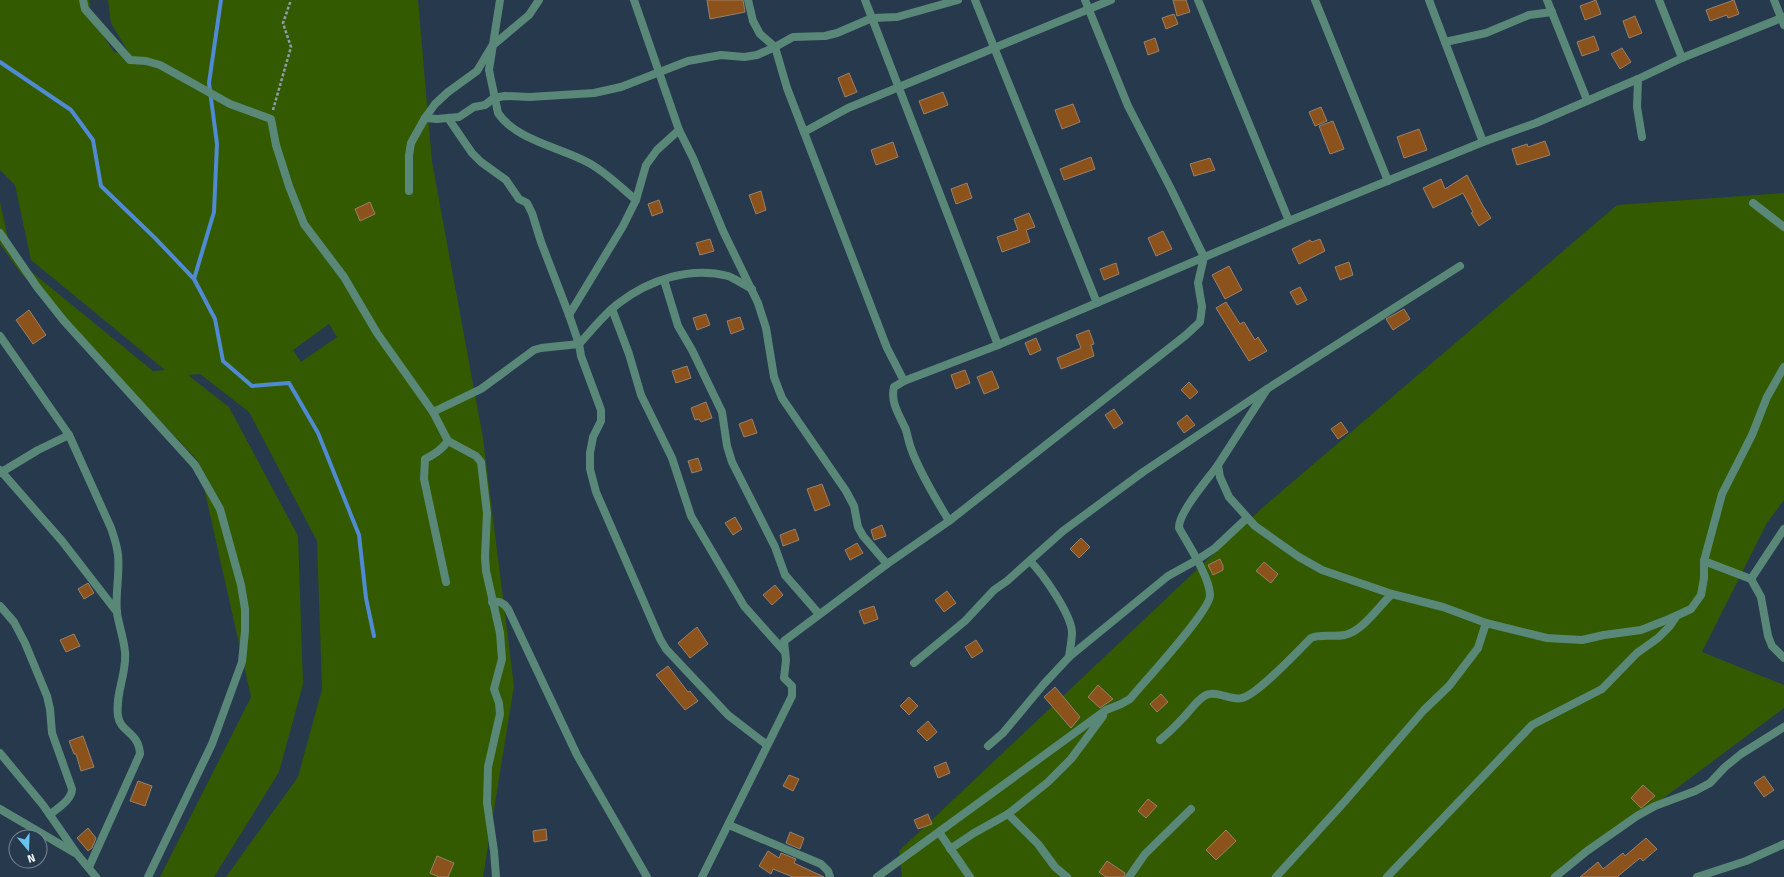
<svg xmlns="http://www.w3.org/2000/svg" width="1784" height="877" viewBox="0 0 1784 877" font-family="'Fira Sans',sans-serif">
  <rect width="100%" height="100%" fill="#26394d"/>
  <!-- green -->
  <g fill="#345a00" fill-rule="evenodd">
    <path d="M 0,0 L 89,0 L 92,18 L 114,52 L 130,55 L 111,23 L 108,0 L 418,0 L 432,162 L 483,438 L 514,686 L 483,877 L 226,877 L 298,777 L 322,689 L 317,541 L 249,412 L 200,374 L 188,375 L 229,407 L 298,536 L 303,684 L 279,772 L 214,877 L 160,877 L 251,697 L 198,461 L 20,272 L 0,244 L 0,202 L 12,256 L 153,371 L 165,370 L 31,260 L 15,185 L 0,170 ZM 329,324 L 337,337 L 301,362 L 293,350 Z"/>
    <polygon points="1784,193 1784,500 1767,523 1702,652 1784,685 1784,708 1558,877 902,877 899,851 1261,509 1617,205"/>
  </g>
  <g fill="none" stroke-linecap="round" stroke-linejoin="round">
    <!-- stream -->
    <g stroke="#508ad3" stroke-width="4">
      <polyline points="0,62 71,110 93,140 101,186 155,238 194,279 215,319 223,361 252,386 289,383 318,433 359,535 366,598 374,636"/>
      <polyline points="194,279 214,212 217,144 209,83 221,0"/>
    </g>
  </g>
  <!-- building -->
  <g fill="#8b531b" stroke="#99806c">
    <polygon points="707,0 743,0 745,12 710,19"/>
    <polygon points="1173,0 1186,0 1190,12 1177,16"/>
    <polygon points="1596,0 1601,14 1585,20 1580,6"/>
    <polygon points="1734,0 1739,14 1728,18 1727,15 1710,21 1706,10"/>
    <polygon points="1174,14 1178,24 1166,29 1162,18"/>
    <polygon points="1635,16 1642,33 1629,38 1623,21"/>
    <polygon points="1594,36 1599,50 1582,56 1577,42"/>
    <polygon points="1155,38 1159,51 1148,55 1144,42"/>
    <polygon points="1622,48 1631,62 1620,69 1611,54"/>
    <polygon points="849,73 857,92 845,97 838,78"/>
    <polygon points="943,92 948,105 924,114 919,101"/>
    <polygon points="1073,104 1080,122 1062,129 1055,110"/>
    <polygon points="1321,107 1327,121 1315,126 1309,112"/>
    <polygon points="1333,121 1344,149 1330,154 1319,126"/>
    <polygon points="1419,129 1427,150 1404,158 1397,137"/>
    <polygon points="1545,141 1550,155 1517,165 1512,149 1527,144 1528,147"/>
    <polygon points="893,142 898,157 876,165 871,150"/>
    <polygon points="1091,157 1095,169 1064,180 1060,169"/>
    <polygon points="1210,158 1215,170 1194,176 1190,164"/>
    <polygon points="1467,175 1483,206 1491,218 1479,226 1471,213 1473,212 1463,193 1433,208 1423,188 1441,179 1445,189"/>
    <polygon points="967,183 972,198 956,204 951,189"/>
    <polygon points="761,191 766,210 756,214 749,195"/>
    <polygon points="659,200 663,212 652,216 648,204"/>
    <polygon points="370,202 375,214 360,221 355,209"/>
    <polygon points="1029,213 1035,227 1026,230 1030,242 1002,252 997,237 1018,230 1014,219"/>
    <polygon points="1163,231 1172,249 1156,256 1148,238"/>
    <polygon points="710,239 714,251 700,255 696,243"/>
    <polygon points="1320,239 1325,251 1299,264 1292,249 1310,240 1312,242"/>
    <polygon points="1349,262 1353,275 1340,280 1335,267"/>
    <polygon points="1116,263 1119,274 1104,280 1100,269"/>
    <polygon points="1229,266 1242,290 1225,299 1212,275"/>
    <polygon points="1300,287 1307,300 1297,305 1290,292"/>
    <polygon points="1226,302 1240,324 1244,322 1255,340 1258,337 1267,351 1249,361 1216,308"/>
    <polygon points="1404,309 1410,319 1393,330 1386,319"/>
    <polygon points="29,310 46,335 33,344 16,320"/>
    <polygon points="706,314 710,325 697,330 693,318"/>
    <polygon points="740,317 744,329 731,334 727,321"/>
    <polygon points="1089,330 1094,344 1091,345 1094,356 1061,369 1057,358 1081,348 1076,335"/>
    <polygon points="1036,338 1041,350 1030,355 1025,343"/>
    <polygon points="687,366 691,378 676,383 672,371"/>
    <polygon points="965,370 970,383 956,389 951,375"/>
    <polygon points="992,371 999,388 984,394 977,377"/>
    <polygon points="1189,382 1198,392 1190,399 1181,390"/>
    <polygon points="706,402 712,418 701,422 699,419 695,420 691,408"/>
    <polygon points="1114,409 1123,423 1114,429 1105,415"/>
    <polygon points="1187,415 1195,425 1184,433 1177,423"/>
    <polygon points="752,419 757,433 744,437 739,424"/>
    <polygon points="1341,422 1348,432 1338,439 1331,429"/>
    <polygon points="698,458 702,470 692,473 688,461"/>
    <polygon points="822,484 830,505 815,511 807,489"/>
    <polygon points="735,517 742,529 733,535 725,523"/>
    <polygon points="882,525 886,536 874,540 871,530"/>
    <polygon points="795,529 799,540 783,546 780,535"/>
    <polygon points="1081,538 1090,547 1079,558 1070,549"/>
    <polygon points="857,543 863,553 850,560 845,550"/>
    <polygon points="1220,559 1223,566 1223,570 1213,575 1208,565"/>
    <polygon points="1264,562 1278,574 1271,583 1256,571"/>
    <polygon points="88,583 94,593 84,599 78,589"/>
    <polygon points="775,585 783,595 772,605 763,595"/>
    <polygon points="947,591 956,603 944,612 935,600"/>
    <polygon points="874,606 878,619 864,624 859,611"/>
    <polygon points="697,627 708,644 690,658 678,643"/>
    <polygon points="74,634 80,646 66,652 60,640"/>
    <polygon points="976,640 983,651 972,658 965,647"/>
    <polygon points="668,666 688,692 690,691 698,701 685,710 656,675"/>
    <polygon points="1098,685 1113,699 1100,708 1088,697"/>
    <polygon points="1055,687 1080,717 1071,728 1044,697"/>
    <polygon points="1161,694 1168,702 1157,712 1150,704"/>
    <polygon points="909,697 918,706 909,715 900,706"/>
    <polygon points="928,721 937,732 927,741 917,731"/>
    <polygon points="83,736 94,767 81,771 76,754 74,754 69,741"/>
    <polygon points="946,762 950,773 938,778 934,767"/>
    <polygon points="789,775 799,779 793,791 783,786"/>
    <polygon points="1764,776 1774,790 1764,797 1754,783"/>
    <polygon points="138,781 152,786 145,806 130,801"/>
    <polygon points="1643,785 1655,796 1641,808 1631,798"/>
    <polygon points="1148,799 1157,806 1146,818 1138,811"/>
    <polygon points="928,814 932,824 918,829 914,820"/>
    <polygon points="88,828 96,838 92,848 88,851 77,838"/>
    <polygon points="546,829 547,840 534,842 533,831"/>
    <polygon points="1226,830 1236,841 1216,860 1206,850"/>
    <polygon points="790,832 804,838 800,849 786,843"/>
    <polygon points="1646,838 1657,849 1643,861 1640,858 1617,877 1580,877 1598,862 1603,869 1623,853 1625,856"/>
    <polygon points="768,851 779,858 781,853 796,859 794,863 824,877 793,877 773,869 771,874 759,866"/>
    <polygon points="437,856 454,863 448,877 439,877 430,873"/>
    <polygon points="1107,861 1125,873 1124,877 1106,877 1099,872"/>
  </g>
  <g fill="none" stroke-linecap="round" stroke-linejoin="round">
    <!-- path -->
    <polyline stroke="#909daa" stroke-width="2.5" stroke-dasharray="3 2" stroke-linecap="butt" points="273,110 291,47 283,23 291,0"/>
    <!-- minor -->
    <g stroke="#598878" stroke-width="8">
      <polyline points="83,0 85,9 130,60 146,61 160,65 230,104 271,119 276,145 289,186 304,224 344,277 377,333 433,412 448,441 476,456 481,462 487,513 485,557 486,571 500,633 502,659 494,689 499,703 500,714 488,767 487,803 494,851 496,877"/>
      <path d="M 500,0 L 489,70 L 498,113 C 516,140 559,147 587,162 C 605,171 620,187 636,200"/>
      <polyline points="748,0 753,21 760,34 775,47 787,88 887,348 904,381"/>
      <polyline points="865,0 998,345"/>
      <polyline points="975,0 1097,303"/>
      <polyline points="1198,0 1289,221"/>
      <polyline points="1315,0 1388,181"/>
      <polyline points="1429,0 1483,142"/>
      <polyline points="1547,0 1587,100"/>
      <polyline points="1659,0 1682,58"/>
      <polyline points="1774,0 1784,25"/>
      <polyline points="1445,42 1486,33 1529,15 1552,12"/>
      <polyline points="1638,79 1637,107 1642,137"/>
      <polyline points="425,118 437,119 459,117 474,107 485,105 494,98 505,96 530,97 594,93 621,87 688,61 721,55 744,57 757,55 775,47 793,37 825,36 837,33 872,18 897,17 958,0"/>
      <polyline points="448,118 472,153 481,162 506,180 519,199 527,203 532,213 541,242 569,315 579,344 581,356 601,410 601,421 593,437 590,453 590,469 596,492 660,639 666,649 728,715 767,745"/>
      <polyline points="679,130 693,158 723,231 758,303 766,328 774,377 782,398 846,491 854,506 858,527 863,536 887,564"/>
      <polyline points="804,132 848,108 1111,0"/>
      <polyline points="409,191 409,155 411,143 425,118 435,104 448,92 477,71 492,46 529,15 539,0"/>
      <polyline points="1753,203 1784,227"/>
      <polyline points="0,233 37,287 64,321 195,465 220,509 241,585 245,609 245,631 242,662 212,744 148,877"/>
      <polyline points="664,280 678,326 692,350 722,412 727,446 732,462 775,547 785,575 819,614"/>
      <polyline points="612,309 629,354 641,395 672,458 691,516 744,606 785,652"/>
      <polyline points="569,315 623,226 636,200 646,165 657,150 679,130 634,0"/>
      <path d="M 0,336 L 69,435 L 111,528 C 114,537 117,545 118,555 C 120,574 115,594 117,613 C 119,626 124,639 125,652 C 127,674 115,693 118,716 C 120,732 139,732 140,754 L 89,867"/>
      <polyline points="1784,367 1767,397 1752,435 1722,494 1704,561 1751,579 1761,597 1768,636 1772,646 1784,658"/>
      <polyline points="1267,389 1218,465 1220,477 1229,497 1255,526 1299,557 1322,570 1392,594 1443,607 1486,623 1547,638 1582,640 1604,635 1641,630 1669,619 1691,609 1701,595 1704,578 1704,561"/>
      <path d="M 433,412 L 481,389 L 534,350 L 541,348 L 579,344 C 592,330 604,314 619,303 C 649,280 690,266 728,276 C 736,279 744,285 752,289"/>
      <polyline points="0,470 62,541 117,612"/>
      <polyline points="0,473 38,450 69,435"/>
      <path d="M 949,521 C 936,499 921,475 912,451 C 909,444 908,437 906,430 C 900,416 890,403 894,387 L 904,381 L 998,345 L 1289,221 L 1483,142 L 1536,123 L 1638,79 L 1682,58 L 1784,17"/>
      <path d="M 1030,561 C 1043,574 1071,614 1072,632 C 1072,640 1070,649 1069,657"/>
      <polyline points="1751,579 1784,529"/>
      <path d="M 446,582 L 424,479 L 425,459 C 435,454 441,450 448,441"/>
      <path d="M 492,602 C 500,601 504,603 508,609 L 577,755 L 647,877"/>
      <path d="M 0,606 L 14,622 L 25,643 L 47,696 L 50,709 L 52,733 L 72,789 C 72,800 57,808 50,815"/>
      <polyline points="914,663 965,621 994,590 1007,581 1063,531 1143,472 1267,389 1460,266"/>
      <path d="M 1160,740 C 1167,734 1174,728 1180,721 C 1189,713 1195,701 1206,695 C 1217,690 1231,701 1242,698 C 1257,695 1299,650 1311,638 C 1317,634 1335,637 1345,635 C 1364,630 1378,607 1392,594"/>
      <polyline points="988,746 1003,733 1043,685 1069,657 1168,576 1197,560 1215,548 1247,518"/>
      <polyline points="0,753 43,805 77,854 96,877"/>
      <polyline points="0,809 75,853"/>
      <polyline points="1008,814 1038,844 1055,867 1067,877"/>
      <polyline points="729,825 821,864 828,871 830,877"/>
      <polyline points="939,832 970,877"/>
      <polyline points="950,849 974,833 1008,814 1048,782 1071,759 1103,716"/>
      <polyline points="702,877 792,696 792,686 784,678 786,660 784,641 887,564 949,521 1186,335 1200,322 1202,307 1198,283 1204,257 1171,189 1128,106 1085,0"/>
      <path d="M 877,877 L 1106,710 L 1121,704 L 1130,699 C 1143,683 1211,610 1210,595 C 1210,578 1188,544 1179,528 C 1178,513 1208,479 1218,465"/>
      <polyline points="1129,877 1145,854 1191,809"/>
      <polyline points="1276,877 1346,800 1424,710 1449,686 1478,648 1486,623"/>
      <polyline points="1387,877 1532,725 1602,689 1637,653 1658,638 1669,627 1676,617"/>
      <polyline points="1555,877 1587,851 1637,816 1655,806 1695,791 1710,783 1725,767 1741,754 1784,727"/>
      <polyline points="1697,877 1746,861 1784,844"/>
    </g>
  </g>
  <!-- north arrow -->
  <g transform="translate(28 849) rotate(161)"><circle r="19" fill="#26394d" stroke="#768593"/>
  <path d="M0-3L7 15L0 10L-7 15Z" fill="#69c3f1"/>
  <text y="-6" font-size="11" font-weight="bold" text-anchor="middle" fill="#eff6fd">N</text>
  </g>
</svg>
